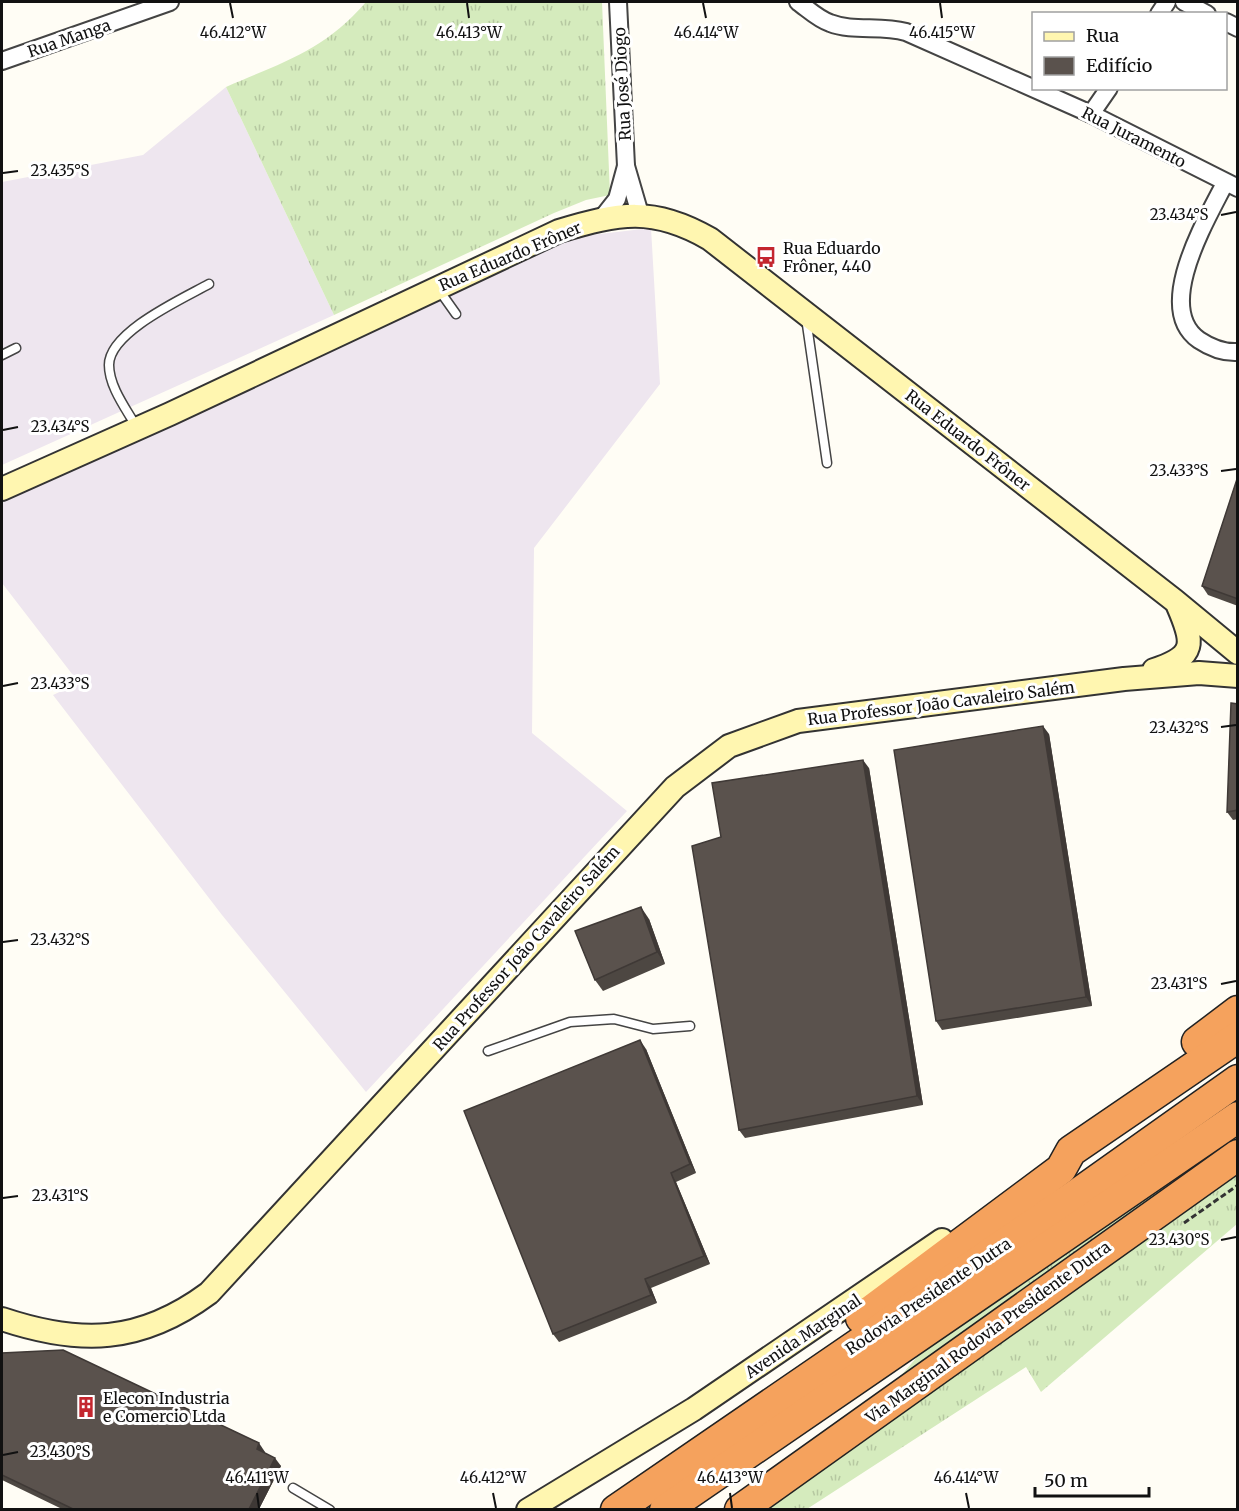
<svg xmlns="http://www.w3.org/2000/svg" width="1239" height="1511" viewBox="0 0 1239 1511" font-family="Merriweather,serif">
  <defs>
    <pattern id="grass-tufts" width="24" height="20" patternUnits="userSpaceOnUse" patternTransform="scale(1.5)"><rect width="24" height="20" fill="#d5ebbd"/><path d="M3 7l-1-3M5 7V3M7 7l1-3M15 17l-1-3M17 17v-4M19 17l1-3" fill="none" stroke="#b6c8a1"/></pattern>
  </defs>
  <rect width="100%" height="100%" fill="#fffdf5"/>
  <!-- industrial -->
  <g fill="#eee6ef">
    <polygon points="226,87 334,315 2,465 2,182 143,155"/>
    <polygon points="651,228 660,384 534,548 532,733 627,811 366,1092 222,915 53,695 79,683 2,583 2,498 574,237"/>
  </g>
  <!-- grass -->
  <g fill="url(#grass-tufts)">
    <path d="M 366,2 L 602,2 L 610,195 L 586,200 L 554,213 L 334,315 L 226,87 C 283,62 324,51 366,2 Z"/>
    <polygon points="1237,1129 1237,1224 1041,1392 1026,1367 807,1509 766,1510 821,1469 929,1343"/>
  </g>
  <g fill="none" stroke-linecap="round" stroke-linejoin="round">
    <defs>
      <g id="service">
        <polyline points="439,290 456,314"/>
        <polyline points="806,318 827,463"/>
        <polyline points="2,355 16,348"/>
        <path d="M 137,428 C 127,410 109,387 109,365 C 109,332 182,299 209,284"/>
        <polyline points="488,1051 570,1022 614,1019 653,1029 690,1026"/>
        <polyline points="293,1488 330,1510"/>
      </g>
      <g id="minor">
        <polyline points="618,2 626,166 640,214"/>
        <path d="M 798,2 C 808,9 818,19 830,23 C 853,32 880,25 906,32 L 1091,114 L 1238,188"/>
        <polyline points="1184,2 1207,14"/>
        <polyline points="1159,14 1167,2"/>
        <polyline points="1226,22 1238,28"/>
        <polyline points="2,61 170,2"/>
        <polyline points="1091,114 1109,88"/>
        <path d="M 1225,183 C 1207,219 1153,308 1199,340 C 1211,348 1223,353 1238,352"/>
        <polyline points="602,218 617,199 626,166"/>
      </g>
      <g id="secondary">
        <path d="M 2,489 L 170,414 L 559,231 C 619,213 653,206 710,239 L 1175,601 L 1238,653"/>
        <path d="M 1154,670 C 1197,656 1194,643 1178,606"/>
        <path d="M 2,1319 C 80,1345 140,1344 209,1293 L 675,787 L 729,746 L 798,721 L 1124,679 L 1199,673 L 1238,676"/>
        <polyline points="528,1510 694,1409 942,1240"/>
      </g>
      <g id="motorway">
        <polyline points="1197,1042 1238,1011"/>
        <polyline points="861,1318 1061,1169 1071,1151 1238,1037"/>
        <polyline points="616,1510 1080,1192 1238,1080"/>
        <polyline points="665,1510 1238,1117"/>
        <polyline points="740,1510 1238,1155"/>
      </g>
    </defs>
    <!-- service casing -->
    <use href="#service" stroke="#444" stroke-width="11"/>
    <!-- minor casing -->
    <use href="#minor" stroke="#444" stroke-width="20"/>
    <!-- secondary casing -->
    <use href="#secondary" stroke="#333" stroke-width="26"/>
    <!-- motorway casing -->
    <use href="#motorway" stroke="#222" stroke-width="33"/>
    <!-- path -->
    <polyline stroke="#333" stroke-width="3" stroke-dasharray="6 3" stroke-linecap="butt" points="1184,1223 1238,1185"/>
    <!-- service -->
    <use href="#service" stroke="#fff" stroke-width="8"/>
    <!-- minor -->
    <use href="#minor" stroke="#fff" stroke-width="16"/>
    <!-- secondary -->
    <use href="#secondary" stroke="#fff6b0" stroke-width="22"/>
    <!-- motorway -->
    <use href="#motorway" stroke="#f5a25d" stroke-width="30"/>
  </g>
  <!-- wall -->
  <g fill="#4d4742">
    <polygon points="1238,476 1238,606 1208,595 1202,586"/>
    <polygon points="1238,704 1238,819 1233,820 1227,812"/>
    <polygon points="1049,734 1092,1006 942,1030 936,1021"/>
    <polygon points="869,768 923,1105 745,1138 739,1130"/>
    <polygon points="649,919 665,964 603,991 595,980"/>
    <polygon points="646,1049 696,1173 676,1182 710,1264 651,1288 657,1303 559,1342 553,1334"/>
    <polygon points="2,1353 265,1452 264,1453 281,1466 259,1509 62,1509 2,1480"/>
  </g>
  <!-- shaded-wall -->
  <g fill="#3f3936">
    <polygon points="1043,726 1049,734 1092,1006 1086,997"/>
    <polygon points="863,760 869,768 923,1105 917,1096"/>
    <polygon points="641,907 649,919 665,964 657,952"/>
    <polygon points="640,1040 646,1049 696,1173 690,1164"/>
    <polygon points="671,1173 676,1182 710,1264 704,1256"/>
    <polygon points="645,1279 651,1288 657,1303 651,1295"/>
    <polygon points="259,1443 265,1452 262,1457 257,1449"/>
    <polygon points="275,1458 281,1466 259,1509 249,1509"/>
  </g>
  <!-- building -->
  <g fill="#5a524d" stroke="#3f3936" stroke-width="1.5">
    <polygon points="1238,476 1238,599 1202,586"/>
    <polygon points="1231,703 1238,704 1238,810 1227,812"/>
    <polygon points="1043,726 1086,997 936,1021 894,750"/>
    <polygon points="863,760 917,1096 739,1130 692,846 721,837 712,783"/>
    <polygon points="641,907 657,952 595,980 575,931"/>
    <polygon points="640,1040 690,1164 671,1173 704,1256 645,1279 651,1295 553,1334 464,1111"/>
    <polygon points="63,1350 259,1443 257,1449 275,1458 249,1509 73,1509 2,1475 2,1353"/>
  </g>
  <!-- ticks -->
  <path fill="none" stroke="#111" stroke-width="2" d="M 230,3 L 233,18M 467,3 L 469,18M 703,3 L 706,18M 940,3 L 942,18M 3,173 L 18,171M 1221,215 L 1236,212M 3,430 L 18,427M 1221,471 L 1236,469M 3,686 L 18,683M 1221,727 L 1236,725M 3,942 L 18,940M 1221,984 L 1236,981M 3,1198 L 18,1196M 1221,1240 L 1236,1237M 3,1455 L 18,1452M 257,1493 L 259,1508M 493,1493 L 496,1508M 730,1493 L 732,1508M 966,1493 L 969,1508"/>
  <!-- icons -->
  <defs>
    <symbol id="bus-bare" viewBox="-9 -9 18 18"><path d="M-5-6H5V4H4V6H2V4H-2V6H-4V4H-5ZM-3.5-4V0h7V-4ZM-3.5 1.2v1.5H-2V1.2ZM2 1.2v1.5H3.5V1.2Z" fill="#c4262e" stroke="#fff" stroke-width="2.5" paint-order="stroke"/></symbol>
    <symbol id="building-bare" viewBox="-9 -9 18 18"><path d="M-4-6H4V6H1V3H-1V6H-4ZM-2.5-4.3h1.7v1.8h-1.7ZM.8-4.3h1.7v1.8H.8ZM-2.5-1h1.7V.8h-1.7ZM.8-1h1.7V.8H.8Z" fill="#c4262e" stroke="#fff" stroke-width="2.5" paint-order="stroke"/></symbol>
  </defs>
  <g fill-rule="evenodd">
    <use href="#bus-bare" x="751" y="242" width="30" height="30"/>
    <use href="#building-bare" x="71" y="1392" width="30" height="30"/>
  </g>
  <g text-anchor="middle" stroke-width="6" stroke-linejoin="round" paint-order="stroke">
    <!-- street labels -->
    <g font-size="16" fill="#111" stroke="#fff">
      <text transform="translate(69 38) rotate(-19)" y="6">Rua Manga</text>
      <text transform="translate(622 84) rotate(-93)" y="6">Rua José Diogo</text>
      <text transform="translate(1134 137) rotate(27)" y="6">Rua Juramento</text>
      <text transform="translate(510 256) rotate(-23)" y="6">Rua Eduardo Frôner</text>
      <text transform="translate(968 440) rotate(38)" y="6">Rua Eduardo Frôner</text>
      <text transform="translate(941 703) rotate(-7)" y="6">Rua Professor João Cavaleiro Salém</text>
      <text transform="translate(526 948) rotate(-48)" y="6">Rua Professor João Cavaleiro Salém</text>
      <text transform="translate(928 1296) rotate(-34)" y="6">Rodovia Presidente Dutra</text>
      <text transform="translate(988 1332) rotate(-36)" y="6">Via Marginal Rodovia Presidente Dutra</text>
      <text transform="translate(803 1336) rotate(-34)" y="6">Avenida Marginal</text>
    </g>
    <!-- poi labels -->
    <g font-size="16" fill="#111" stroke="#fff" text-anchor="start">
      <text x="783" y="254">Rua Eduardo<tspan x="783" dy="18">Frôner, 440</tspan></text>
      <text x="103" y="1404">Elecon Industria<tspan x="103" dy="18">e Comercio Ltda</tspan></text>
    </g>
  </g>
  <g font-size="15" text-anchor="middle" fill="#111" stroke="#fff" stroke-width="6" stroke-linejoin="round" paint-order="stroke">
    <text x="942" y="38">46.415°W</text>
    <text x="233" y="38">46.412°W</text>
    <text x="469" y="38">46.413°W</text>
    <text x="706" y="38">46.414°W</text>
    <text x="60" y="176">23.435°S</text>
    <text x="1179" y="220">23.434°S</text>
    <text x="60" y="432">23.434°S</text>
    <text x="1179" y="476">23.433°S</text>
    <text x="60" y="689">23.433°S</text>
    <text x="1179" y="733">23.432°S</text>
    <text x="60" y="945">23.432°S</text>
    <text x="1179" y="989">23.431°S</text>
    <text x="60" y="1201">23.431°S</text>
    <text x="1179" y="1245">23.430°S</text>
    <text x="60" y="1457">23.430°S</text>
    <text x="257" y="1483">46.411°W</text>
    <text x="493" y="1483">46.412°W</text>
    <text x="730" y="1483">46.413°W</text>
    <text x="966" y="1483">46.414°W</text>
  </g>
  <!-- border -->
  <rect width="1239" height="1511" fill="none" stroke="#111111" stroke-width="6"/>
  <!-- legend -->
  <rect x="1032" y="12" width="195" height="78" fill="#ffffff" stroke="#a0a0a0" stroke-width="1.5"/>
  <rect x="1044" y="32" width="30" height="9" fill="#fff6b0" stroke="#a0a0a0" stroke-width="1.5"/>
  <text x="1086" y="42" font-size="18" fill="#111111">Rua</text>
  <rect x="1044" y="57" width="30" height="18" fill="#5a524d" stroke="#a0a0a0" stroke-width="1.5"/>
  <text x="1086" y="72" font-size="18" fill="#111111">Edifício</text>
  <!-- scale -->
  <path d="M1035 1487v9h114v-9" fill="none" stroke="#111111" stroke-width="3"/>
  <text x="1044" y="1487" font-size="18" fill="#111111" stroke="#ffffff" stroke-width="4.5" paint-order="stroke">50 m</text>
</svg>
